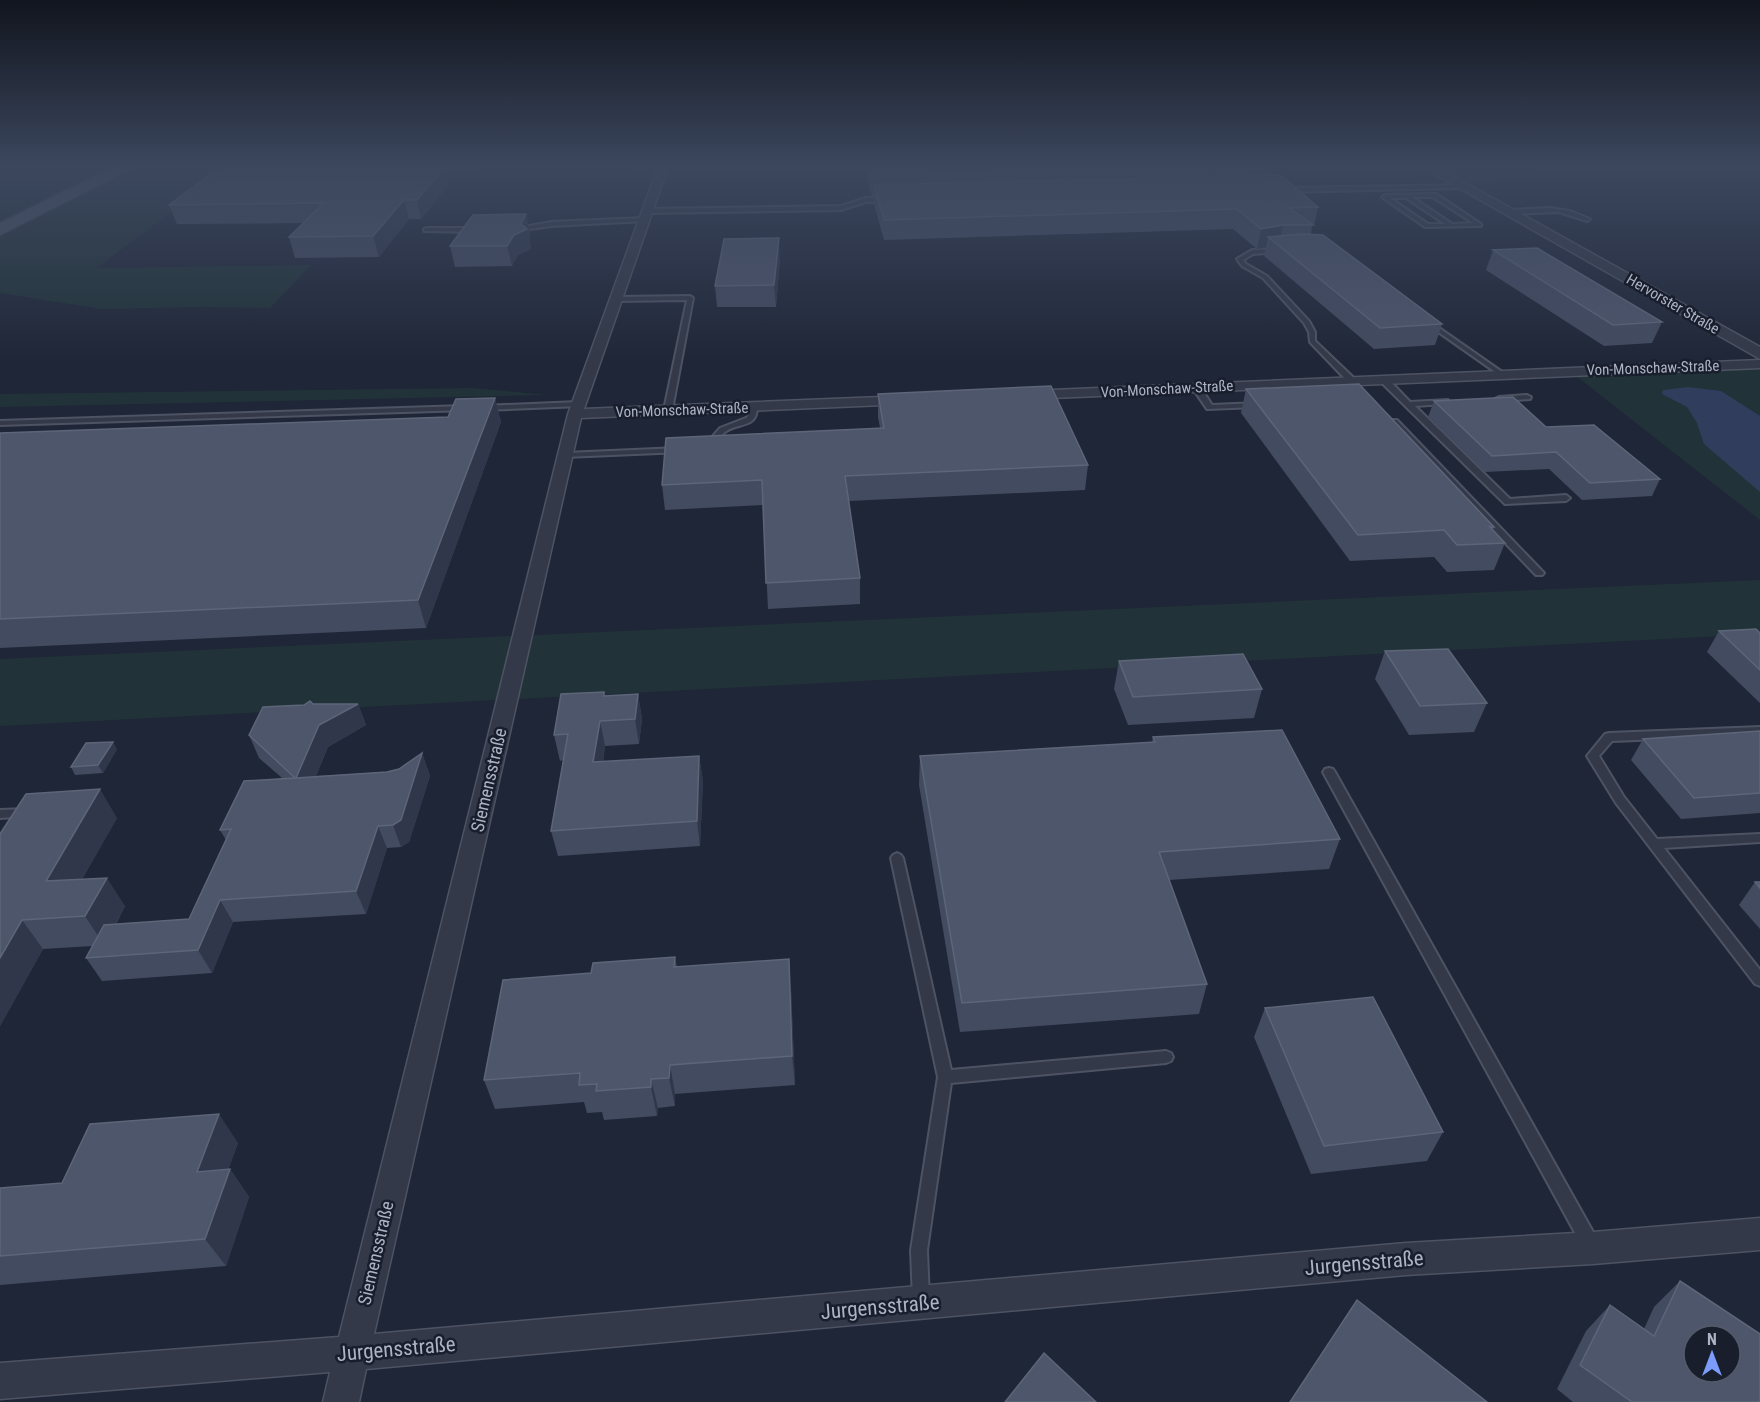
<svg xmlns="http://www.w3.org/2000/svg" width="1760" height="1402" viewBox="0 0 1760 1402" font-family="'Roboto Condensed',sans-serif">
  <rect width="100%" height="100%" fill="#1f2637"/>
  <!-- green -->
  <g fill="#213338">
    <polygon points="0,167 113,167 0,224"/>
    <polygon points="132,167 231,167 97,268 311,265 270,308 199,307 102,309 0,293 0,235"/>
    <polygon points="482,167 638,167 632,178 474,180"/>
    <polygon points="1434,167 1460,167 1475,173 1517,167 1605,167 1468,184"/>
    <polygon points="1760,364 1760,520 1571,372"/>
    <polygon points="473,388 547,395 0,407 0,394"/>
    <polygon points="1760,580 1760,634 0,726 0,659"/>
  </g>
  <!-- water -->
  <polygon fill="#303d5d" points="1688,387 1721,391 1760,416 1760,492 1704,444 1697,423 1687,407 1662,394 1663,390"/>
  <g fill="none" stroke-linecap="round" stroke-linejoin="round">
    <defs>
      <g id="service">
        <polygon points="1466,185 1464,188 1285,192 1282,190 1285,188"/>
        <path d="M 1436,194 L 1481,224 L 1481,226 L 1425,227 L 1382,197 L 1385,195 ZM 1412,197 L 1433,197 L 1473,223 L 1452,224 ZM 1390,198 L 1406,198 L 1445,224 L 1428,224 Z"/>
        <polygon points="866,198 888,198 891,200 888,202 866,202 841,210 647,213 644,211 647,209 841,206"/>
        <polygon points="1550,208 1570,211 1590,219 1587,221 1559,212 1511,214 1508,212 1511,210"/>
        <polygon points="644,218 646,221 551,226 516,231 513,229 551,222"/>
        <polygon points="426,228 476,228 479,230 476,232 424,231 424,229"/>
        <polygon points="1281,249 1281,251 1279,252 1253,254 1243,260 1246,264 1267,276 1309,321 1315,332 1315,341 1360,384 1360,388 1354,388 1310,342 1309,332 1304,323 1263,278 1242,266 1237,259 1252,250"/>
        <polygon points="690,296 693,298 672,410 668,412 664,410 687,300 616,301 613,299 616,297"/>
        <polygon points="1429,321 1505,374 1505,376 1501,376 1427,324 1426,323"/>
        <polygon points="1381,378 1387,378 1410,402 1448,400 1448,404 1445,404 1415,406 1510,499 1566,495 1570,498 1566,501 1505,504 1381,382"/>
        <polygon points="1193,385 1199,385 1212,405 1257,403 1261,405 1257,407 1207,409 1192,387"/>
        <polygon points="1527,395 1531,397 1530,399 1499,401 1495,399 1499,397"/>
        <polygon points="578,402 581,402 581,406 483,410 479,408 483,406"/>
        <path d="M 750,405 L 757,407 C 757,429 738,422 725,432 C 720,436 716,443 712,448 L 706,448 L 706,444 L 720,428 L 746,418 L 749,415 Z"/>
        <polygon points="464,406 467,406 467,410 0,425 0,421"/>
        <polygon points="1391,420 1397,420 1542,571 1544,573 1542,575 1536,575 1391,424"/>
        <polygon points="679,448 682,448 682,452 565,457 561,455 565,453"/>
        <polygon points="1760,727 1760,735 1612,741 1599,756 1624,797 1657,839 1760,834 1760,842 1664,848 1760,970 1760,986 1755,984 1616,803 1587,756 1605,734 1609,733"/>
        <polygon points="1329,768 1333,769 1335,772 1597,1239 1599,1245 1597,1251 1591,1253 1585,1251 1323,772 1325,769"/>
        <polygon points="27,809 31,810 33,813 31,816 0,818 0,810"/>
        <polygon points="897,853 901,855 903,858 951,1070 1166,1051 1171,1053 1173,1057 1171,1061 1166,1063 951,1083 927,1250 929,1300 927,1306 921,1308 915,1306 913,1300 911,1250 938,1077 891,858 893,855"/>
      </g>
      <g id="minor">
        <polygon points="658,167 668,167 584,409 907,396 914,400 907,404 581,418 374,1334 1406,1243 1593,1232 1760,1218 1760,1250 1593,1264 1406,1275 366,1369 359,1402 323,1402 330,1372 0,1399 0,1363 339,1337 568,414"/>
        <polygon points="1760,360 1760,368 1028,399 1021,395 1028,391"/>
      </g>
      <polygon id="tertiary" points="1422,167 1437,167 1760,347 1760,359"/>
      <polygon id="primary" points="113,167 132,167 129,170 0,235 0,223"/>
    </defs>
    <!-- service casing -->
    <use href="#service" stroke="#4d5363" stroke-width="4"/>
    <!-- minor casing -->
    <use href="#minor" stroke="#4d5363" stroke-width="3"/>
    <!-- tertiary casing -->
    <use href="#tertiary" stroke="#4d5363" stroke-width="3"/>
    <!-- primary casing -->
    <use href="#primary" stroke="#3c4251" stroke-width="3"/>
    <!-- service -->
    <use href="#service" fill="#333948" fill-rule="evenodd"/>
    <!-- minor -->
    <use href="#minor" fill="#333948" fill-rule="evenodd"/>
    <!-- tertiary -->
    <use href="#tertiary" fill="#333948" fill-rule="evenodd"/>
    <!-- primary -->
    <use href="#primary" fill="#505768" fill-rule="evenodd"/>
  </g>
  <!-- wall -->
  <g fill="#434b60">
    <polygon points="864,167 1271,167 1273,168 1271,176 1318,207 1314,226 1312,226 1311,234 1442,324 1435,345 1374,349 1264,256 1266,247 1257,249 1233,229 884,240 874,204 874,196 872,196"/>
    <polygon points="445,175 448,186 421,219 409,219 379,257 295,258 289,237 304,223 177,224 169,205"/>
    <polygon points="526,214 530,234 529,237 531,249 518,255 512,266 455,267 450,246"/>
    <polygon points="1493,250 1662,322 1652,343 1604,346 1486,270"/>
    <polygon points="780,259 776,307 717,307 715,286"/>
    <polygon points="1246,389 1494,527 1493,530 1505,543 1494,570 1447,572 1434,557 1350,561 1241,413"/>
    <polygon points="878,394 1088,465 1085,490 849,501 860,578 860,604 768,609 763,505 665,510 662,485 880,428 878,417"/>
    <polygon points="495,398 501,422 426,628 0,648 0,433 448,417"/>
    <polygon points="1434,401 1546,427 1660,479 1652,496 1582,500 1549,469 1485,472 1428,417"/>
    <polygon points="1719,631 1760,633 1760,703 1707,652"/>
    <polygon points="1385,651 1487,703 1474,732 1409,735 1375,679"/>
    <polygon points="1119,661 1262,689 1254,718 1128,725 1114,689"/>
    <polygon points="638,694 642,719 639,744 605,746 603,762 699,756 703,781 700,846 558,856 551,831 563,760 560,761 554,735 605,696"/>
    <polygon points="313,704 358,704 366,725 328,747 316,776 387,772 399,769 422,753 430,776 409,842 401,847 387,848 366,914 233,922 212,973 102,981 86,958 93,946 43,949 0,1026 0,834 117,818 82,879 125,906 116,924 189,919 226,840 220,830 282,778 259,758 249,735 304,705"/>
    <polygon points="1760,731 1760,813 1681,819 1631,760 1643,739"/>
    <polygon points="1153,737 1340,839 1329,869 1169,880 1207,984 1199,1014 960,1032 919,785 920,756 1152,742"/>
    <polygon points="117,749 103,773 75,775 71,767"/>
    <polygon points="1755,882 1760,882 1760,929 1739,905"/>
    <polygon points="675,957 677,967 791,988 795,1085 675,1094 675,1106 658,1108 657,1116 604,1120 602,1112 587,1113 584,1102 495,1109 484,1080 591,973"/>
    <polygon points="1265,1008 1443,1132 1427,1161 1311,1174 1254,1037"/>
    <polygon points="238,1143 228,1170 230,1169 249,1197 226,1266 0,1285 0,1188 62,1183"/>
    <polygon points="1680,1281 1760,1402 1573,1402 1557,1389 1586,1331 1610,1305 1644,1329 1654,1307"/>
  </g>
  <!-- shaded-wall -->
  <g fill="#30374b">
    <polygon points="433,167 452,167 445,175 448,186 421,219 417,200"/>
    <polygon points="404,200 409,219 379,257 373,236"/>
    <polygon points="526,214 530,234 529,237 531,249 518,255 512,266 507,246"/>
    <polygon points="1283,225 1279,245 1268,237 1266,247 1257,249 1261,229"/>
    <polygon points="779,238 780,259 776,307 774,285"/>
    <polygon points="495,398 501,422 426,628 418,600"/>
    <polygon points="638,694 642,719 639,744 635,719"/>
    <polygon points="358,704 366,725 328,747 306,800 296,778 319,725"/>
    <polygon points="600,721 605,746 599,788 593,762"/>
    <polygon points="113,742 117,749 103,773 98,765"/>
    <polygon points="422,753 430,776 409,842 401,847 393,825"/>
    <polygon points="699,756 703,781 700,846 697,821"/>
    <polygon points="100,789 117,818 65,910 46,881"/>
    <polygon points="378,826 387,848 366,914 356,891"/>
    <polygon points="107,878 125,906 104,945 85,916"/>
    <polygon points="220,900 233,922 212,973 198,950"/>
    <polygon points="22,920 43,949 0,1026 0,958"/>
    <polygon points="789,959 791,988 795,1085 792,1056"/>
    <polygon points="670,1065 675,1094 675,1106 669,1078"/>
    <polygon points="651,1079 658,1108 657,1116 651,1087"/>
    <polygon points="219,1114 238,1143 217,1200 197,1172"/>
    <polygon points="230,1169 249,1197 226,1266 205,1239"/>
  </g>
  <!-- building -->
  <g fill="#4e566b" stroke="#5d6579" stroke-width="1.5" fill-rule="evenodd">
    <polygon points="220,167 433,167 432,168 444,168 417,200 404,200 373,236 289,237 324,203 169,205"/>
    <polygon points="869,167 1271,167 1273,168 872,177"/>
    <polygon points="1281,175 1318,207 1289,208 1313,225 1283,225 1261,229 1237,209 884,220 874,185"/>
    <polygon points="526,214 521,224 527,229 514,235 507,246 450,246 473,215"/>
    <polygon points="1303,234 1323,235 1442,324 1380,328 1268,237"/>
    <polygon points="779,238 774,285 715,286 724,239"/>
    <polygon points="1537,248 1662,322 1613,325 1493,250"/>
    <polygon points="1359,384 1494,527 1490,527 1505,543 1457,545 1444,530 1358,535 1246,389"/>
    <polygon points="1051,386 1088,465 845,476 860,578 766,583 762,480 662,485 666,438 884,428 878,394"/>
    <polygon points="1513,397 1546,427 1594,425 1660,479 1590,483 1556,452 1492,456 1434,401"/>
    <polygon points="495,398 418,600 0,619 0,433 448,417 456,399"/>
    <polygon points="1756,629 1760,633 1760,670 1719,631"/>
    <polygon points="1448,649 1487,703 1420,706 1385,651"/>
    <polygon points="1243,654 1262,689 1133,697 1119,661"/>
    <polygon points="604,692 604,696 638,694 635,719 600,721 593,762 699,756 697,821 551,831 568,734 554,735 561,694"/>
    <polygon points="310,701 313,704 358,704 319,725 296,778 387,772 399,769 422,753 401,820 393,825 378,826 356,891 220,900 198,950 86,958 104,925 189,919 231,829 220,830 244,781 295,778 249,735 263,707 304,705"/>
    <polygon points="1282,730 1340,839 1159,852 1207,984 962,1003 920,756 1155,742 1153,737"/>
    <polygon points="1760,731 1760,793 1694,798 1643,739"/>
    <polygon points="113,742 98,765 71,767 86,743"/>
    <polygon points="100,789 46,881 107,878 85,916 22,920 0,958 0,834 26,794"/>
    <polygon points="1755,882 1760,882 1760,888"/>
    <polygon points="675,957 674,967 789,959 792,1056 670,1065 669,1078 651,1079 651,1087 596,1091 597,1084 579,1085 580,1073 484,1080 503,980 591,973 593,963"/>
    <polygon points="1373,997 1443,1132 1324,1146 1265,1008"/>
    <polygon points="219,1114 197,1172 230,1169 205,1239 0,1256 0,1188 62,1183 90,1124"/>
    <path d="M 1680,1281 L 1760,1334 L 1760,1402 L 1632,1402 L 1580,1365 L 1610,1305 L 1654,1336 ZM 1694,1336 L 1730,1336 L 1730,1372 L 1694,1372 Z"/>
    <polygon points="1357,1300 1487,1402 1290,1402"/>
    <polygon points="1044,1353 1096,1402 1005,1402"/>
  </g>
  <!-- sky -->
  <linearGradient id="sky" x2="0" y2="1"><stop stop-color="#11151e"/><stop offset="0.46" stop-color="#3c475e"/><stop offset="1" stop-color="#3c475e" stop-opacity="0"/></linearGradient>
  <rect width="1760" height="363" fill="url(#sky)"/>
  <g text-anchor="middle" stroke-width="5" stroke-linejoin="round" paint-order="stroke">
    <!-- far-street labels -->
    <g font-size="15" fill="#adb3c5" stroke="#181e2c">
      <text transform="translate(1673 304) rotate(30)" y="5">Hervorster Straße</text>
      <text transform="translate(1653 368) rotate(-2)" y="5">Von-Monschaw-Straße</text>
      <text transform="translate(1167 389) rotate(-3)" y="5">Von-Monschaw-Straße</text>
      <text transform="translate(682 410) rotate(-2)" y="5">Von-Monschaw-Straße</text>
    </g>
    <!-- street labels -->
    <g font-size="18" fill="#adb3c5" stroke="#181e2c">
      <text transform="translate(489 780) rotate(-77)" y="6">Siemensstraße</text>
      <text transform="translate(376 1253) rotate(-77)" y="6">Siemensstraße</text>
    </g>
    <!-- near-street labels -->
    <g font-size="21" fill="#adb3c5" stroke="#181e2c">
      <text transform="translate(1364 1263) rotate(-5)" y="7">Jurgensstraße</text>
      <text transform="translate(880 1307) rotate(-5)" y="7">Jurgensstraße</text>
      <text transform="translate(396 1349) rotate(-5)" y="7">Jurgensstraße</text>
    </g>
  </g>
  <!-- north arrow -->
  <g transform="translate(1712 1354)"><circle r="28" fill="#181e2c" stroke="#545a69" stroke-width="1.5"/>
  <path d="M0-4.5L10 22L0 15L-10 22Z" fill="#7b9cfb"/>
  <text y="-9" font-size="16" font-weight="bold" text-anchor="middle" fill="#adb3c5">N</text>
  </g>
</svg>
